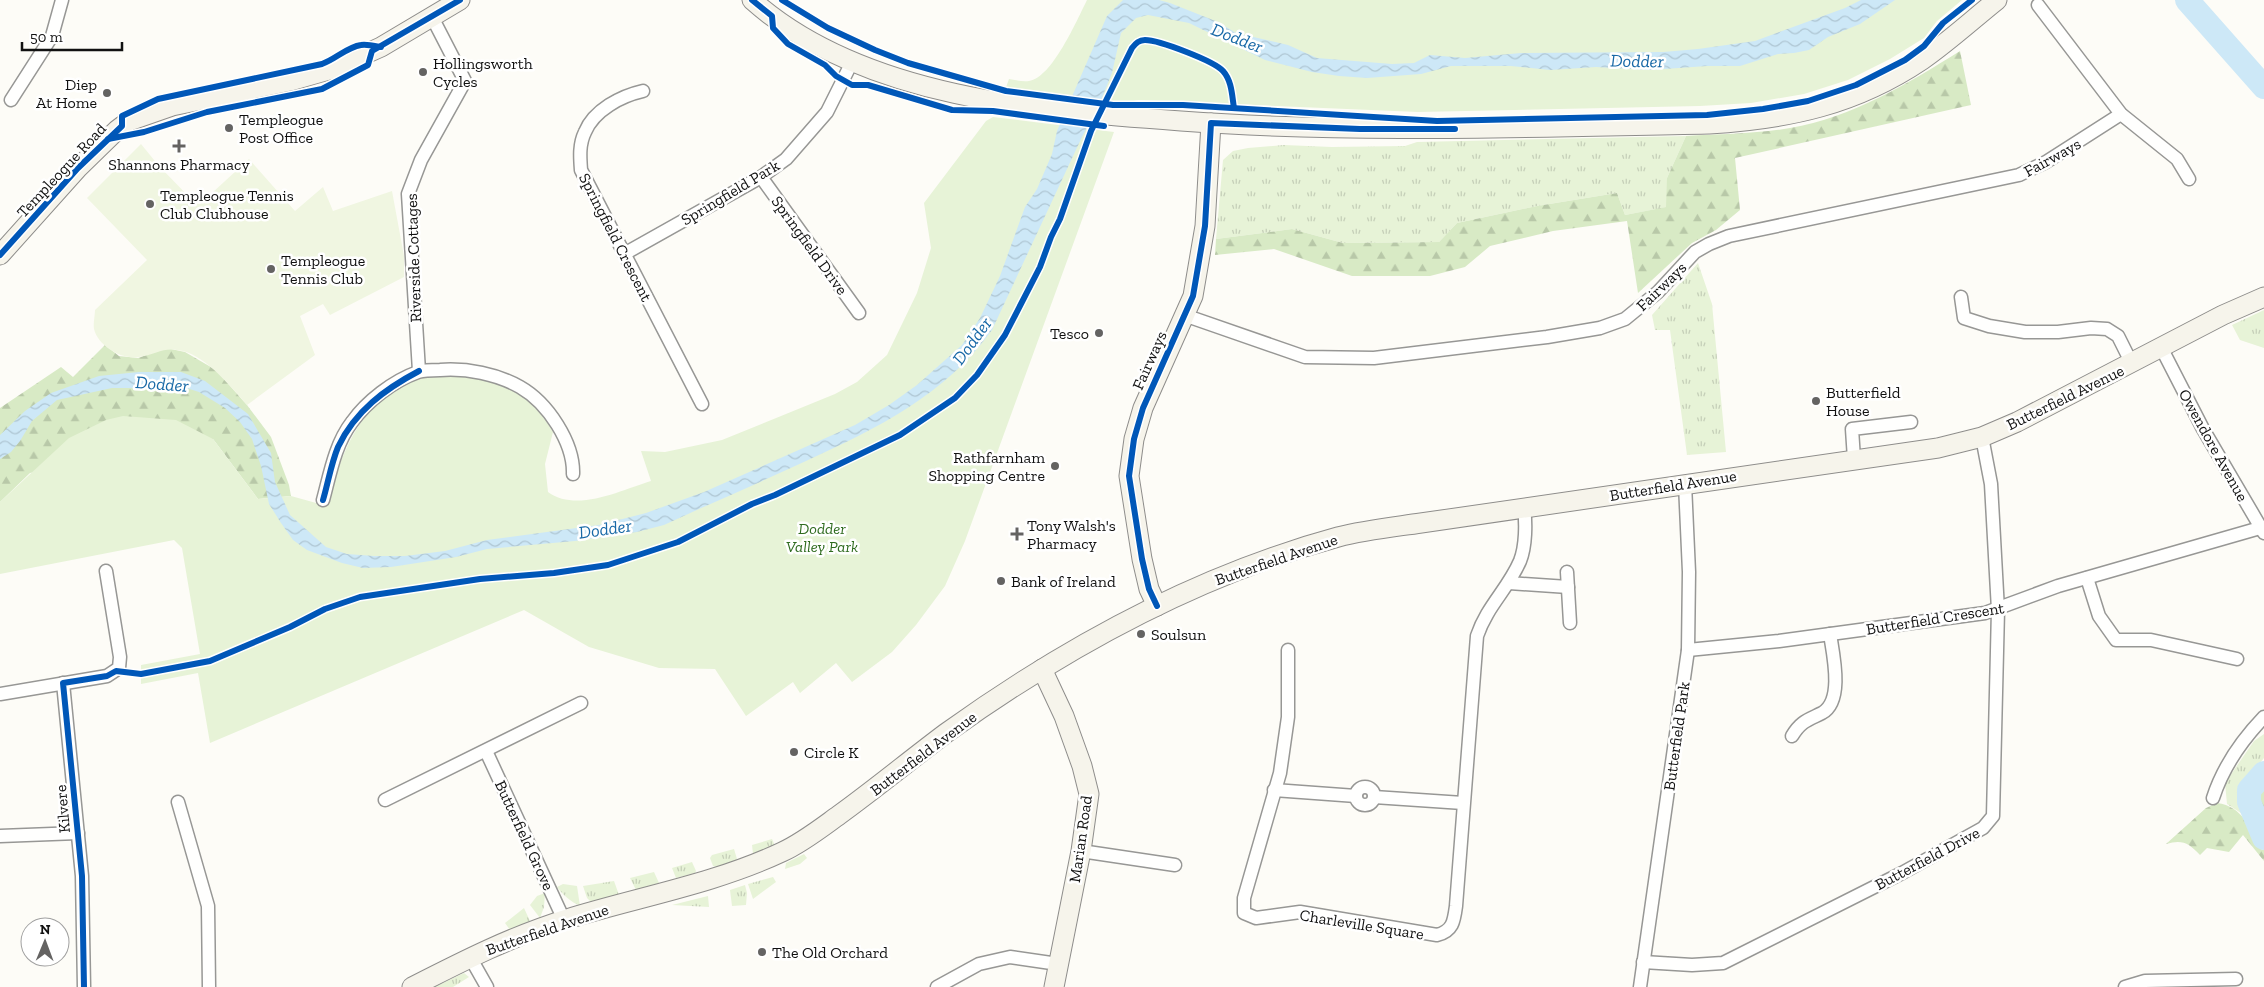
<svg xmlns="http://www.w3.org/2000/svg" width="2264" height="987" viewBox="0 0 2264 987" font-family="'Zilla Slab',serif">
  <defs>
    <pattern id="grass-tufts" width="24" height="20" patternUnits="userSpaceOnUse" patternTransform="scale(1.25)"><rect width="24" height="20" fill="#e7f3d7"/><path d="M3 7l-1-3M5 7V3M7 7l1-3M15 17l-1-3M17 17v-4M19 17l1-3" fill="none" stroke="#c5cfb8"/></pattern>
    <pattern id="forest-firs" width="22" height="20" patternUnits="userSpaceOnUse" patternTransform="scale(1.25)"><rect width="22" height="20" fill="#d8eac5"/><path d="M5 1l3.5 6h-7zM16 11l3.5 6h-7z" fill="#b8c8a8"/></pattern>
    <pattern id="water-waves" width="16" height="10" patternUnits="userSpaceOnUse" patternTransform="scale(1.25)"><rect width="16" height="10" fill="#cde8f7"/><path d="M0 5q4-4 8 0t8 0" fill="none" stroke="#afc6d3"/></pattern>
  </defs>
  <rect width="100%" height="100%" fill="#fdfcf7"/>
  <!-- grass -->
  <g fill="url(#grass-tufts)">
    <polygon points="1686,136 1667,178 1667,207 1625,215 1617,193 1537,206 1457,223 1439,242 1343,243 1292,229 1216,239 1223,160 1233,151 1248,148 1284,145 1332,147 1405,146 1417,142"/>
    <polygon points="1698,263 1712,304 1726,452 1687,455 1670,330 1655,330 1652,315"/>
    <polygon points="2264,310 2264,348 2240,340 2232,325"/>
    <polygon points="2264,734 2264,758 2241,786 2239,799 2244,815 2227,804 2225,783 2254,741"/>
    <polygon points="772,839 775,846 756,855 753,854 752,845"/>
    <polygon points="734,849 737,859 736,861 717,867 713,866 710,858 712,855"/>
    <polygon points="804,854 807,858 800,864 785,869 786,863"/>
    <polygon points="692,862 696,871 695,873 676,878 672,868"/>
    <polygon points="654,872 659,883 636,890 630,878"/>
    <polygon points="773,877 776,882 753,899 748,884"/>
    <polygon points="614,881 619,895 592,903 587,898 583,886"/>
    <path d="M 563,884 L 577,886 L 580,906 C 571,902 563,895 557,887 Z"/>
    <polygon points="745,885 747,893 746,905 732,906 730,890"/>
    <polygon points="545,893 544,907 540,918 530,905 537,896"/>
    <polygon points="708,896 709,907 672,905"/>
    <polygon points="524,908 530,921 510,930 505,923"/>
    <polygon points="464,973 469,977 453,987 434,987"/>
  </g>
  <!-- forest -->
  <g fill="url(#forest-firs)">
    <path d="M 1960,51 L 1971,105 L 1735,158 L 1740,210 L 1716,230 L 1692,243 L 1638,293 L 1627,221 L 1553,231 L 1490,246 L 1465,267 L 1430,276 L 1352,276 L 1274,249 L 1215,255 L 1216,239 L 1292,229 L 1343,243 L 1439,242 L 1457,223 L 1537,206 L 1617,193 L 1625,215 L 1666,207 L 1667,178 L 1686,136 C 1721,134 1756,134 1790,128 C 1853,117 1907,84 1960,51 Z"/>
    <polygon points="105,345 119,356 138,358 166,348 185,352 216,370 247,405 271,437 289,485 291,496 258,499 213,439 30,473 0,502 0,408 61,367 73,377"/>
    <polygon points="2264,779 2264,822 2258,811 2258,785"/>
    <path d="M 2217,803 C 2243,806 2250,829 2262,850 L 2264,849 L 2264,861 L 2243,835 L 2229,852 L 2207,848 L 2200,855 C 2189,843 2182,839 2166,844 L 2206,808 Z"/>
  </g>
  <!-- park -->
  <g fill="#e7f3d7">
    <path d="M 1087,0 L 1962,0 L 1937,21 L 1924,38 L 1890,59 L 1848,80 L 1804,94 L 1751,103 L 1700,106 L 1418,112 L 1138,100 L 1125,103 L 1005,90 L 1009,79 C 1015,80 1023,82 1029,81 C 1052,78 1077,20 1087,0 Z"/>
    <path d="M 993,117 L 1114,132 L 965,541 L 945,586 L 916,625 L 892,652 L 852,682 L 836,663 L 800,693 L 793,682 L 746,716 L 715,669 L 659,668 L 589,647 L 524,610 L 210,743 L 198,673 L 141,684 L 141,665 L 200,654 L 182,548 L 174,540 L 0,574 L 0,502 L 69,438 L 106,420 L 123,416 L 176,420 L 213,439 L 258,499 L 291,496 L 327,506 C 335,476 346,440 366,416 C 379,400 399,385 419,379 C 446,370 494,375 518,392 C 533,403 544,416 553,432 L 545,464 L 548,492 C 577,513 621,490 651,481 L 641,451 L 665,452 L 722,440 L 835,394 L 857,382 L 887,355 L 917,293 L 931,248 L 924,203 L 986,121 Z"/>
  </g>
  <!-- pitch -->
  <path fill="#f0f6e1" d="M 141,144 L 159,166 L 196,204 L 200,204 L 249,159 L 295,211 L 323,187 L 333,211 L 392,191 L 404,256 L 404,277 L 330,315 L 323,304 L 300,316 L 315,355 L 247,405 C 230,386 208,358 183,351 C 164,346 157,354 139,357 C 122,360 98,346 94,329 C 93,324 95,315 95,310 L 147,260 L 87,198 Z"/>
  <!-- water -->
  <path fill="url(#water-waves)" d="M 1123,0 L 1159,0 L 1170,3 L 1218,22 L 1236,33 L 1288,45 L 1317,58 L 1392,64 L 1414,63 L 1430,55 L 1465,58 L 1521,53 L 1663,52 L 1698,49 L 1755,41 L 1845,8 L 1861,0 L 1895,0 L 1860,24 L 1828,37 L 1809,50 L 1794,53 L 1778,54 L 1740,66 L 1707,66 L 1650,70 L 1596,67 L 1550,70 L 1511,66 L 1451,66 L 1421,74 L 1367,78 L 1339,76 L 1312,72 L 1265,60 L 1189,23 L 1148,15 L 1136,18 L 1121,33 L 1112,73 L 1101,100 L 1081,139 L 992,330 C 945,395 878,428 806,461 C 759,483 711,503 664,525 L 637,532 L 575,541 L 487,549 L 456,557 L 391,567 L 363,568 L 342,563 L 307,550 L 293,540 L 281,523 L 269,504 L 261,466 L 252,439 L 240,422 L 225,408 L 199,392 L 177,385 L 149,388 L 112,388 L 57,400 L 32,421 L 20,441 L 11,452 L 0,459 L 0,435 L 25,411 L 51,393 L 99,376 L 139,372 L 181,372 L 205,381 L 248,414 L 271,453 L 275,482 L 290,515 L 326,547 L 347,554 L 374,556 L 405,556 L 445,551 L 487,540 L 599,525 L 646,513 L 704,492 L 855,425 L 889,405 L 917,385 L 962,345 L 980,318 L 1000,276 L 1025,207 L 1037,189 L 1052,154 L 1057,131 L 1107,16 Z"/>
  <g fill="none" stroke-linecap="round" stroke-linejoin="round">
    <!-- river -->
    <g stroke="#cde8f7" stroke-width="24">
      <polyline points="2187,0 2264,87"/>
      <polyline points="2264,773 2249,790 2249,802 2264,838"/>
    </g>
    <defs>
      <g id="street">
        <polyline points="2038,5 2121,114 2177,159 2189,179"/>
        <path d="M 643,91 C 621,96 594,110 585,132 C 579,144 580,157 581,170 L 702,404"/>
        <polyline points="11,100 52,36 62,0"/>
        <polyline points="761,177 859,313"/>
        <polyline points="624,254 761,177 786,159 827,112 852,62"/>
        <polyline points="1961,297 1964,318 1989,326 2025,332 2058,332 2091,328 2107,329 2118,336 2132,364"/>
        <polyline points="1184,315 1305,357 1374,358 1547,337 1600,328 1625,319 1658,292 1695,252 1709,244 1729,236 2019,175 2046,162 2121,114"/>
        <polyline points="2165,355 2203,429 2264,533"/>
        <polyline points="419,371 408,194 421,160 465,81 432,17"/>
        <polyline points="1854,459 1852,429 1911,422"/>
        <path d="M 323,500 C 330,474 335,444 352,422 C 367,401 393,381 418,372 C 424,370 433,370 440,370 C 467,368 497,374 520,387 C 548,403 574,443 573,474"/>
        <polyline points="1567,572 1570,623"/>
        <polyline points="2087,578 2099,616 2116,640 2151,640 2237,659"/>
        <polyline points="1509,583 1568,587"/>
        <path d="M 1288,650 L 1288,717 L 1280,773 L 1244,898 L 1244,913 L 1256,918 L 1300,912 L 1437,935 C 1453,931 1454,921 1456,906 L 1477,636 C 1487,606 1508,589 1520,561 C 1526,546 1526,523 1524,507"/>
        <polyline points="1688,650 1779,641 1985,613 2058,586 2260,528"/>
        <polyline points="63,683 82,876 84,987"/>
        <polyline points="0,694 107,676 119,668 120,657 106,571"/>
        <path d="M 1792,736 C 1801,721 1808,720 1822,713 C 1844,701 1833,654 1830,634"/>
        <polyline points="486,751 564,920"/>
        <circle cx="1365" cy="796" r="9"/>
        <polyline points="1274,790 1356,796"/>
        <polyline points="1374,797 1463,803"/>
        <path d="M 2213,798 C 2223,767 2241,741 2264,717"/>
        <polyline points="385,800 581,703"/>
        <polyline points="178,802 208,906 209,987"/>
        <polyline points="0,836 78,833"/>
        <polyline points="1081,851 1175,865"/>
        <polyline points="470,957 487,987"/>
        <polyline points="1643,962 1692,965 1723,963 1902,873 1983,828 1993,816 1998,610 1991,484 1982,437"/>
        <polyline points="937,987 979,964 1010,957 1058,964"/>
        <polyline points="1640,987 1688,650 1689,572 1685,484"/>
        <polyline points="2125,987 2145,981 2236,979"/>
      </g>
      <g id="secondary">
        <path d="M 752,0 C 862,98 1041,111 1181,121 C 1357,134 1533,127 1709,124 C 1789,119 1855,105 1922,60 C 1948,42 1972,20 1997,0"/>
        <polyline points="0,255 78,168 117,130 129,121 172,106 290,81 332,69 381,47 460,0"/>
        <polyline points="1157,606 1149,589 1142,559 1129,476 1134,439 1143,408 1193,296 1205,226 1211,123"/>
        <polyline points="1042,669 1064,716 1082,766 1089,794 1081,851 1054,987"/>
        <path d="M 412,987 C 463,961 512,936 567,919 C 638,897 714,884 782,852 C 802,843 821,828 839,815 C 875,789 910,760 946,733 C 1063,649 1198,575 1338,537 C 1365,530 1394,527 1421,523 L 1938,448 L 1982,437 L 2017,422 L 2223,315 L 2264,297"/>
      </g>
    </defs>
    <!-- street casing -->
    <use href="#street" stroke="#979795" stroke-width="15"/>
    <!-- secondary casing -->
    <use href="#secondary" stroke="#8e8d8b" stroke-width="21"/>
    <!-- street -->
    <use href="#street" stroke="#fffffe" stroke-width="12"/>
    <!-- secondary -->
    <use href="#secondary" stroke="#f6f4eb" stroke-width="19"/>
    <defs>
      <g id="cycleway">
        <polyline points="752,0 772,16 773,28 788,44 825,65 836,76 852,85 868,85 952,110 993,111 1104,126"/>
        <polyline points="782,0 828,28 875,50 908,63 1006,91 1113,105 1183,105 1437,121 1707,115 1763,109 1808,101 1856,85 1905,60 1924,46 1943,23 1972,0"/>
        <polyline points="108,139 144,132 207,112 322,89 368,65 372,51 460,0"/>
        <path d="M 0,255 L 78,168 L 122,126 L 122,116 L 158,99 L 322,64 C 336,59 347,47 361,45 C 367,44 375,46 381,47"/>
        <path d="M 323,500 C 328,483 331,464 338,447 C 355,411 385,389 419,371"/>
        <polyline points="1157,606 1149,589 1142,559 1129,476 1134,439 1143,408 1193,296 1205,226 1211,123 1360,129 1455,129"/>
        <path d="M 84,987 L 82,876 L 63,683 L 107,676 L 116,671 L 141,674 L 210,661 L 290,627 L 325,609 L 360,597 L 480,579 L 554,573 L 608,565 L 678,542 L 752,504 L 775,495 L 900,435 L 955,398 L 977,375 L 1005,335 L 1040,267 L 1051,237 L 1060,219 L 1091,131 L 1132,48 C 1136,43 1139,40 1145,40 C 1159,40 1214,61 1223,71 C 1232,81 1232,96 1234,108"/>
      </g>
    </defs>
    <!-- cycleway casing -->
    <use href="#cycleway" stroke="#fff" stroke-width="9"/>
    <!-- cycleway -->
    <use href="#cycleway" stroke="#0057b8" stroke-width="6"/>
  </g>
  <!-- markers -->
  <g fill="#646362" stroke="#fff" stroke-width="2">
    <circle cx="423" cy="72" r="5"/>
    <circle cx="107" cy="93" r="5"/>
    <circle cx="229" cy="128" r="5"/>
    <path d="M176.5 138.5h5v5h5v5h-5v5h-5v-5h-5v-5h5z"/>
    <circle cx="150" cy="204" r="5"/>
    <circle cx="271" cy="269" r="5"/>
    <circle cx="1099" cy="333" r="5"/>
    <circle cx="1816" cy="401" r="5"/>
    <circle cx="1055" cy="466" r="5"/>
    <path d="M1014.5 526.5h5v5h5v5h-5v5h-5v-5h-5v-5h5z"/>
    <circle cx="1001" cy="581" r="5"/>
    <circle cx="1141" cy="634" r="5"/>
    <circle cx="794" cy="752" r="5"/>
    <circle cx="762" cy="952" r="5"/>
  </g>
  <g text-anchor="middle" stroke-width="5" stroke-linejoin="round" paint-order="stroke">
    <!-- poi labels -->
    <g font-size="16" fill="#111" stroke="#fff" text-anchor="start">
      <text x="433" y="69">Hollingsworth<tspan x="433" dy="18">Cycles</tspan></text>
      <text x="97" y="90" text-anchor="end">Diep<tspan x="97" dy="18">At Home</tspan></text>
      <text x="239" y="125">Templeogue<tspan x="239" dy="18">Post Office</tspan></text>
      <text x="179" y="170" text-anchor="middle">Shannons Pharmacy</text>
      <text x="160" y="201">Templeogue Tennis<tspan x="160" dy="18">Club Clubhouse</tspan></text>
      <text x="281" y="266">Templeogue<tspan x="281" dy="18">Tennis Club</tspan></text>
      <text x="1089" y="339" text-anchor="end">Tesco</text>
      <text x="1826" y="398">Butterfield<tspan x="1826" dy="18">House</tspan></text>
      <text x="1045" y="463" text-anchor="end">Rathfarnham<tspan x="1045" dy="18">Shopping Centre</tspan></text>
      <text x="1027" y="531">Tony Walsh's<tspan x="1027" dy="18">Pharmacy</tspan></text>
      <text x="1011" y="587">Bank of Ireland</text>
      <text x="1151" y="640">Soulsun</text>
      <text x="804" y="758">Circle K</text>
      <text x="772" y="958">The Old Orchard</text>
    </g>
    <!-- street labels -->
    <g font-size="16" fill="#111" stroke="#fff">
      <text transform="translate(2052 157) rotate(-29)" y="6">Fairways</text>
      <text transform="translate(61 170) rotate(-47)" y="6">Templeogue Road</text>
      <text transform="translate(730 192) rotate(-31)" y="6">Springfield Park</text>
      <text transform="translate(616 237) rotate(63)" y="6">Springfield Crescent</text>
      <text transform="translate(810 245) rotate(54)" y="6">Springfield Drive</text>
      <text transform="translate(413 258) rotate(-92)" y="6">Riverside Cottages</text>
      <text transform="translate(1661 286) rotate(-44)" y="6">Fairways</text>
      <text transform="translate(1149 360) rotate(-66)" y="6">Fairways</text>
      <text transform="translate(2065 397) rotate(-26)" y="6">Butterfield Avenue</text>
      <text transform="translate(2214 445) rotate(61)" y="6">Owendore Avenue</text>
      <text transform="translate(1673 485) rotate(-9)" y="6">Butterfield Avenue</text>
      <text transform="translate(1276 559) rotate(-19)" y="6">Butterfield Avenue</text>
      <text transform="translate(1935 618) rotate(-9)" y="6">Butterfield Crescent</text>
      <text transform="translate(1676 736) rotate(-82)" y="6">Butterfield Park</text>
      <text transform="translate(923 753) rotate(-37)" y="6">Butterfield Avenue</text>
      <text transform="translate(62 809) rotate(-95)" y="6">Kilvere</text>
      <text transform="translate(525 835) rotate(65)" y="6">Butterfield Grove</text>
      <text transform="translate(1080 839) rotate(-82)" y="6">Marian Road</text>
      <text transform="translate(1927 858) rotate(-28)" y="6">Butterfield Drive</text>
      <text transform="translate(1362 924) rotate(9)" y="6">Charleville Square</text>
      <text transform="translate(547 929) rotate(-19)" y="6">Butterfield Avenue</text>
    </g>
    <!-- park labels -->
    <g font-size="16" font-style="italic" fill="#2f6b1f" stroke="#fff">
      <text x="822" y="534">Dodder<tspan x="822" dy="18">Valley Park</tspan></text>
    </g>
    <!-- water labels -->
    <g font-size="18" font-style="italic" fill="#1768a6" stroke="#fff">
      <text transform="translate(1237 38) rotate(21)" y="6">Dodder</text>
      <text transform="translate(1637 61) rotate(1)" y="6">Dodder</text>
      <text transform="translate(972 341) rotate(-54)" y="6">Dodder</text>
      <text transform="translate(162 384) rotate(4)" y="6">Dodder</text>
      <text transform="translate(605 529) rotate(-8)" y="6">Dodder</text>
    </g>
  </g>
  <!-- north arrow -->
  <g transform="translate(45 942) rotate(1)"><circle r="24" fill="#ffffff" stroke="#a0a0a0"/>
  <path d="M0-4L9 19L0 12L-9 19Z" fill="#646362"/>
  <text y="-8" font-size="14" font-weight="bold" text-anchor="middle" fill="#111111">N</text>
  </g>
  <!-- scale -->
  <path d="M22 42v8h100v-8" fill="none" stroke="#111111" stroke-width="2.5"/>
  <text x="30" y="42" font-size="15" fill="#111111" stroke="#ffffff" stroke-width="4" paint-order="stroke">50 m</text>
</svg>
